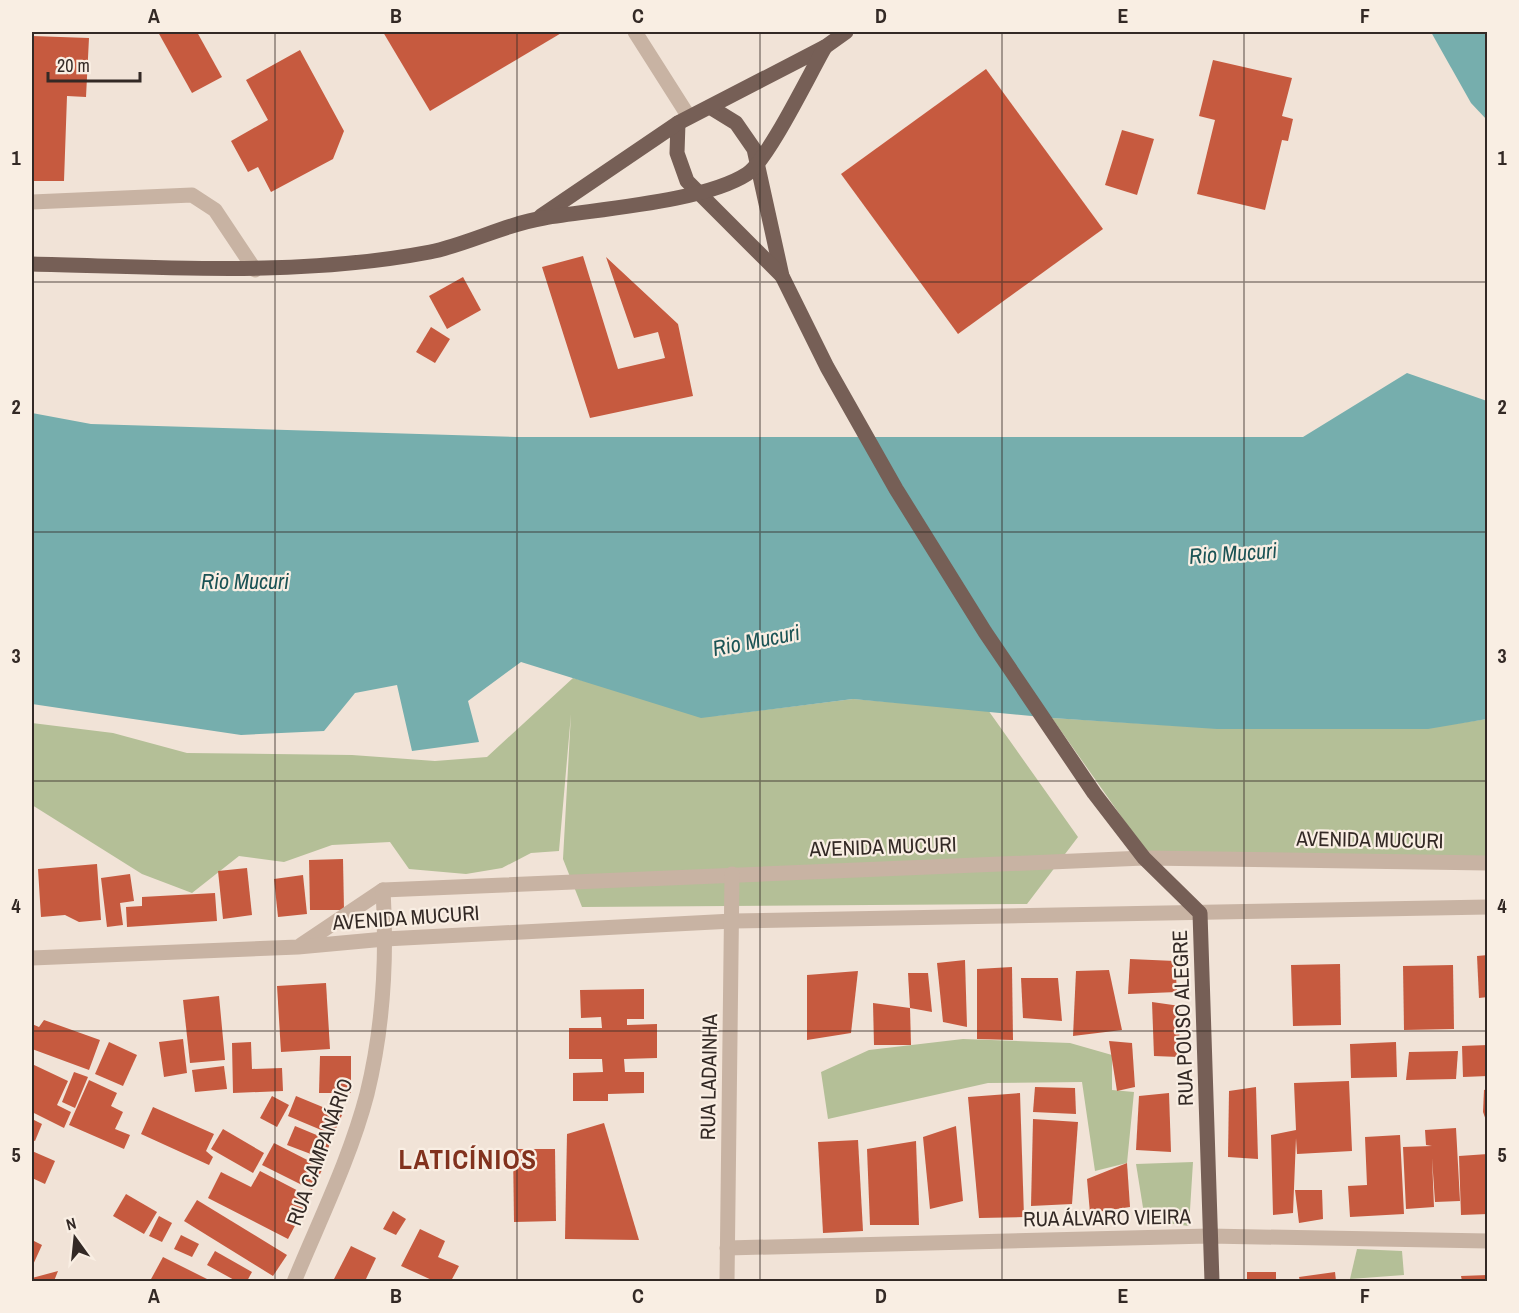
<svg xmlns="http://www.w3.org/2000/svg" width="1519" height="1313" viewBox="0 0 1519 1313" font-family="'Archivo Narrow',sans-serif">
  <rect width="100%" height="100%" fill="#f1e3d7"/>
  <!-- green -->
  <g fill="#b4bf97">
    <polygon points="573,678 715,716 853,699 988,710 1078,837 1027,904 582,907 563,859 571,714 559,851 531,853 502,868 466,874 409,869 390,842 332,845 284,862 239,856 192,893 142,874 32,805 32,723 113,733 187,753 352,755 435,761 487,757"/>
    <polygon points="1052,718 1232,729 1453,724 1487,719 1487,858 1147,853"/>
    <polygon points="963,1039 1070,1043 1112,1055 1112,1090 1134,1092 1127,1163 1095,1171 1082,1082 988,1083 828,1119 821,1072 869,1050"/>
    <polygon points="1193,1162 1189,1226 1145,1220 1136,1164"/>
    <polygon points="1357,1249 1402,1251 1404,1275 1350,1279"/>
  </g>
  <!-- water -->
  <g fill="#76aead">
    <polygon points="1431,32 1487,32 1487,120 1471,103"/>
    <polygon points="1407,373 1487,401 1487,719 1428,729 1217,729 1052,718 853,699 701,718 521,662 468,701 479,742 412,751 397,685 355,693 324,731 241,735 32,704 32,413 91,424 517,437 1303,437"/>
  </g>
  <!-- building -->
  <g fill="#c65a3f">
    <polygon points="158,32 197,32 222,77 192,93"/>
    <polygon points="383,32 563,32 430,111"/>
    <polygon points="32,36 89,38 86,97 67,96 64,181 32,181"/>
    <polygon points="300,50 344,131 333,159 271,192 258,167 248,172 231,141 268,120 246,80"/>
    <polygon points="1213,60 1292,78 1282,116 1293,119 1288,141 1282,140 1265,210 1197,194 1215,120 1199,116"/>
    <polygon points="986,69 1103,229 958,334 841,174"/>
    <polygon points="1122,130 1154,139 1137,195 1105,185"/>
    <polygon points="583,256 618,369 665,358 658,332 634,338 606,257 678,324 693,396 590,418 542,267"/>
    <polygon points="463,277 481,310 447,329 429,296"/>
    <polygon points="431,327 450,339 435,363 416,352"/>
    <polygon points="343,859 344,910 310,910 309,860"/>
    <polygon points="97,864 101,920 79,922 65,915 41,917 38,869"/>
    <polygon points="247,868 252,915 223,919 218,871"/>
    <polygon points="130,874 134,901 120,903 123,925 107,927 101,878"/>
    <polygon points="303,875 307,914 278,917 274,879"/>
    <polygon points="215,893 217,921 127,927 126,907 142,906 142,897"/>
    <polygon points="1488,955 1488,997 1479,998 1477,956"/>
    <polygon points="1130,959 1175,961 1177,992 1128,994"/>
    <polygon points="965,960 967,1027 943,1022 937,963"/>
    <polygon points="1340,964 1341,1025 1293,1026 1291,965"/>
    <polygon points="1453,965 1454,1029 1404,1030 1403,966"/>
    <polygon points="1012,967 1013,1040 977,1039 977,969"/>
    <polygon points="1109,970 1122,1030 1073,1036 1076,971"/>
    <polygon points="858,971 851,1033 807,1040 807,975"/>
    <polygon points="908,973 928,973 932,1012 910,1008"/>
    <polygon points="1021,978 1058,978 1062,1021 1023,1018"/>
    <polygon points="326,983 330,1049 281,1052 277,986"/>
    <polygon points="644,989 644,1019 627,1019 627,1025 657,1024 657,1058 624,1059 625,1072 644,1072 644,1093 608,1094 608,1101 573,1101 573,1073 603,1072 602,1059 569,1059 569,1028 602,1028 601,1017 581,1018 580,990"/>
    <polygon points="219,996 225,1060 190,1063 183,1000"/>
    <polygon points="1152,1002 1180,1006 1179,1057 1154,1056"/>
    <polygon points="873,1003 910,1008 911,1045 874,1045"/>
    <polygon points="44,1020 100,1040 89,1070 32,1049 32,1024 39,1027"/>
    <polygon points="183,1039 187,1073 164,1077 159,1042"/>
    <polygon points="1109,1041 1132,1043 1135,1087 1117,1091"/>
    <polygon points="109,1042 137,1055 123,1086 95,1074"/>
    <polygon points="251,1042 252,1069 282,1068 283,1091 233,1093 232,1043"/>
    <polygon points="1396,1042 1397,1077 1351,1078 1350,1044"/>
    <polygon points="1488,1045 1488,1076 1463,1077 1462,1046"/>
    <polygon points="1458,1051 1456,1079 1406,1080 1409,1052"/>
    <polygon points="320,1056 351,1056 351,1093 319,1093"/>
    <polygon points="32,1064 68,1081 57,1105 71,1112 64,1128 32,1112"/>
    <polygon points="224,1066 227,1089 195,1092 192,1070"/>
    <polygon points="74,1072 88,1077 75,1108 62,1102"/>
    <polygon points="89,1080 117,1093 111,1106 123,1112 115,1129 130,1135 124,1149 69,1125"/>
    <polygon points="1349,1081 1352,1151 1297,1154 1296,1138 1293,1213 1273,1215 1271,1135 1296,1130 1294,1083"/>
    <polygon points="1035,1087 1075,1088 1076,1114 1033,1112"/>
    <polygon points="1256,1087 1258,1159 1228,1157 1229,1091"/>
    <polygon points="1488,1089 1487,1123 1483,1112 1484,1090"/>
    <polygon points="1020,1093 1024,1217 979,1218 968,1097"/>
    <polygon points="1169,1093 1171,1152 1136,1150 1139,1096"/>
    <polygon points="272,1096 289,1105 277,1127 260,1118"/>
    <polygon points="296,1096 342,1115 333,1135 288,1116"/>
    <polygon points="153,1107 214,1134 206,1151 213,1157 209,1165 141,1134"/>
    <polygon points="32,1119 42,1124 35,1141 32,1140"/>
    <polygon points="1033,1119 1078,1122 1072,1204 1031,1206"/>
    <polygon points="604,1123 639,1240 565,1239 567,1134"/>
    <polygon points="295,1126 331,1141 324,1159 287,1145"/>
    <polygon points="956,1126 963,1201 930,1209 923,1137"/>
    <polygon points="1456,1128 1460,1201 1435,1202 1432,1158 1434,1207 1406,1209 1403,1147 1432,1146 1426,1145 1425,1130"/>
    <polygon points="223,1129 264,1153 253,1173 211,1149"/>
    <polygon points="1400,1135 1404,1214 1350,1217 1348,1186 1367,1185 1365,1137"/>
    <polygon points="858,1140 863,1231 823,1233 818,1142"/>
    <polygon points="916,1141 919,1225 870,1225 867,1149"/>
    <polygon points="274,1143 323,1168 312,1190 262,1165"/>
    <polygon points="513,1149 555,1149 556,1221 514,1222"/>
    <polygon points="32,1151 55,1161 45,1184 32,1178"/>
    <polygon points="1488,1154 1488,1214 1461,1215 1459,1156"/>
    <polygon points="1127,1163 1130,1207 1090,1213 1087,1179"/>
    <polygon points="260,1171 310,1197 288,1239 208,1198 221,1172 251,1187"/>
    <polygon points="1295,1190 1322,1190 1323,1219 1299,1223"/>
    <polygon points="126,1194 157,1212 144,1234 113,1216"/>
    <polygon points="197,1200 287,1255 273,1276 184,1221"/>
    <polygon points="393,1211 406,1219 396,1235 383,1229"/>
    <polygon points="159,1216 172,1223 162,1242 149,1236"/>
    <polygon points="420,1229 445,1241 438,1257 459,1266 451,1281 434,1281 401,1266"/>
    <polygon points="181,1235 199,1244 192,1257 174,1249"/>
    <polygon points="32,1240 42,1245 32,1267"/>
    <polygon points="351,1246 376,1258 365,1281 333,1281"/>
    <polygon points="215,1251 252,1272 247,1281 236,1281 207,1265"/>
    <polygon points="163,1257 211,1281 150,1281"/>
    <polygon points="58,1271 54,1281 32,1281 32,1278"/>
    <rect x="1247" y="1272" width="29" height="9"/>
    <polygon points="1335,1272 1336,1281 1300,1281 1299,1277"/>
    <polygon points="1488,1275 1488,1281 1462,1281 1461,1276"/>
  </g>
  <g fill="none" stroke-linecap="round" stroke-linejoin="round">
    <!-- minor -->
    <g stroke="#c8b3a3" stroke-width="15">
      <polyline points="635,32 689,117"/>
      <polyline points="32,202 192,195 215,210 255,270"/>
      <polyline points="301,945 383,890 1144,858 1488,863"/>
      <polyline points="32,958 298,947 385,939 733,921 1488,907"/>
      <polyline points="727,1248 1209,1236 1488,1241"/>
      <path d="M 294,1282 C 319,1221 350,1159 367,1094 C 383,1029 387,957 383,890"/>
      <polyline points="727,1282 732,874"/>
    </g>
    <!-- major -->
    <g stroke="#765f56" stroke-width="15">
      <polyline points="710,107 736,123 754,149 782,276 827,367 896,489 985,632 1094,793 1144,858 1200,913 1212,1282"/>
      <polyline points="678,123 677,153 687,181 782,276"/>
      <polyline points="541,216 678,123 825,47 846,32"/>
      <path d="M 32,264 C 164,267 299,277 430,252 C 469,244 505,224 544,218 C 597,209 704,202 747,174 C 768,160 810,73 825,47"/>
    </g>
  </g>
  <!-- grid -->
  <path fill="none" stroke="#332925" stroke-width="1.5" stroke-opacity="0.55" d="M 275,32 L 275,1282M 517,32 L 517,1282M 760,32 L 760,1282M 1002,32 L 1002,1282M 1244,32 L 1244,1282M 32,282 L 1488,282M 32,532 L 1488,532M 32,781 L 1488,781M 32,1031 L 1488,1031"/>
  <g text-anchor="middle" stroke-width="4.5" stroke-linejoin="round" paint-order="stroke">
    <!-- street labels -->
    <g font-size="21" fill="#332925" stroke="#f9eee3">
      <text transform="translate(1370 840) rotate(1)" y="7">AVENIDA MUCURI</text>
      <text transform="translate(883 847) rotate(-2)" y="7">AVENIDA MUCURI</text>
      <text transform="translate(406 918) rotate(-4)" y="7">AVENIDA MUCURI</text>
      <text transform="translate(1183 1018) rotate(-92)" y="7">RUA POUSO ALEGRE</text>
      <text transform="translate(709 1077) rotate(-89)" y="7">RUA LADAINHA</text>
      <text transform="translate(320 1152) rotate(-70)" y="7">RUA CAMPANÁRIO</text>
      <text transform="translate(1107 1218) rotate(-1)" y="7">RUA ÁLVARO VIEIRA</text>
    </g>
    <!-- water labels -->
    <g font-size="22" font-style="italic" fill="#1b5355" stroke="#f9eee3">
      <text transform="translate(1233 553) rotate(-4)" y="8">Rio Mucuri</text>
      <text x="245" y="589">Rio Mucuri</text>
      <text transform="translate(756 640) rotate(-11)" y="8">Rio Mucuri</text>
    </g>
    <!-- district labels -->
    <g font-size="27" font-weight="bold" letter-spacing="1.5" fill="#82321e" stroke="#f9eee3">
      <text x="468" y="1169">LATICÍNIOS</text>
    </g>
  </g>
  <!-- border -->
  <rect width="1519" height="1313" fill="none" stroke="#f9eee3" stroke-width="66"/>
  <!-- north arrow -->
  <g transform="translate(75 1238) rotate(345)" stroke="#f9eee3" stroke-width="4.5" paint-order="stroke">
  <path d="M0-4.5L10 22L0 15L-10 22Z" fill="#332925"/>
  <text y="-9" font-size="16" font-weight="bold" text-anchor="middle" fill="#332925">N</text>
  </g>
  <!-- scale -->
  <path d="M48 72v9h92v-9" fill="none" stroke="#332925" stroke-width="3"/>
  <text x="57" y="72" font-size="18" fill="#332925" stroke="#f9eee3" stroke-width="4.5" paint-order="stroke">20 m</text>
  <rect x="33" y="33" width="1453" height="1247" fill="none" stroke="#332925" stroke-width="2"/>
  <g font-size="20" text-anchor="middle" font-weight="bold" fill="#332925">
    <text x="154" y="23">A</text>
    <text x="396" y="23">B</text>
    <text x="638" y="23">C</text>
    <text x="881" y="23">D</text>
    <text x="1123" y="23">E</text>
    <text x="1365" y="23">F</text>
    <text x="16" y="165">1</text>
    <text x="1502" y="165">1</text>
    <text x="16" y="414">2</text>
    <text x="1502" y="414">2</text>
    <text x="16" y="663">3</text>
    <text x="1502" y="663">3</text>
    <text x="16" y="913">4</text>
    <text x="1502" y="913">4</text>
    <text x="16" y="1162">5</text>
    <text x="1502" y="1162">5</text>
    <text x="154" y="1303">A</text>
    <text x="396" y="1303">B</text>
    <text x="638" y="1303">C</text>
    <text x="881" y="1303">D</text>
    <text x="1123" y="1303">E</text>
    <text x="1365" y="1303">F</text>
  </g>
</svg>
